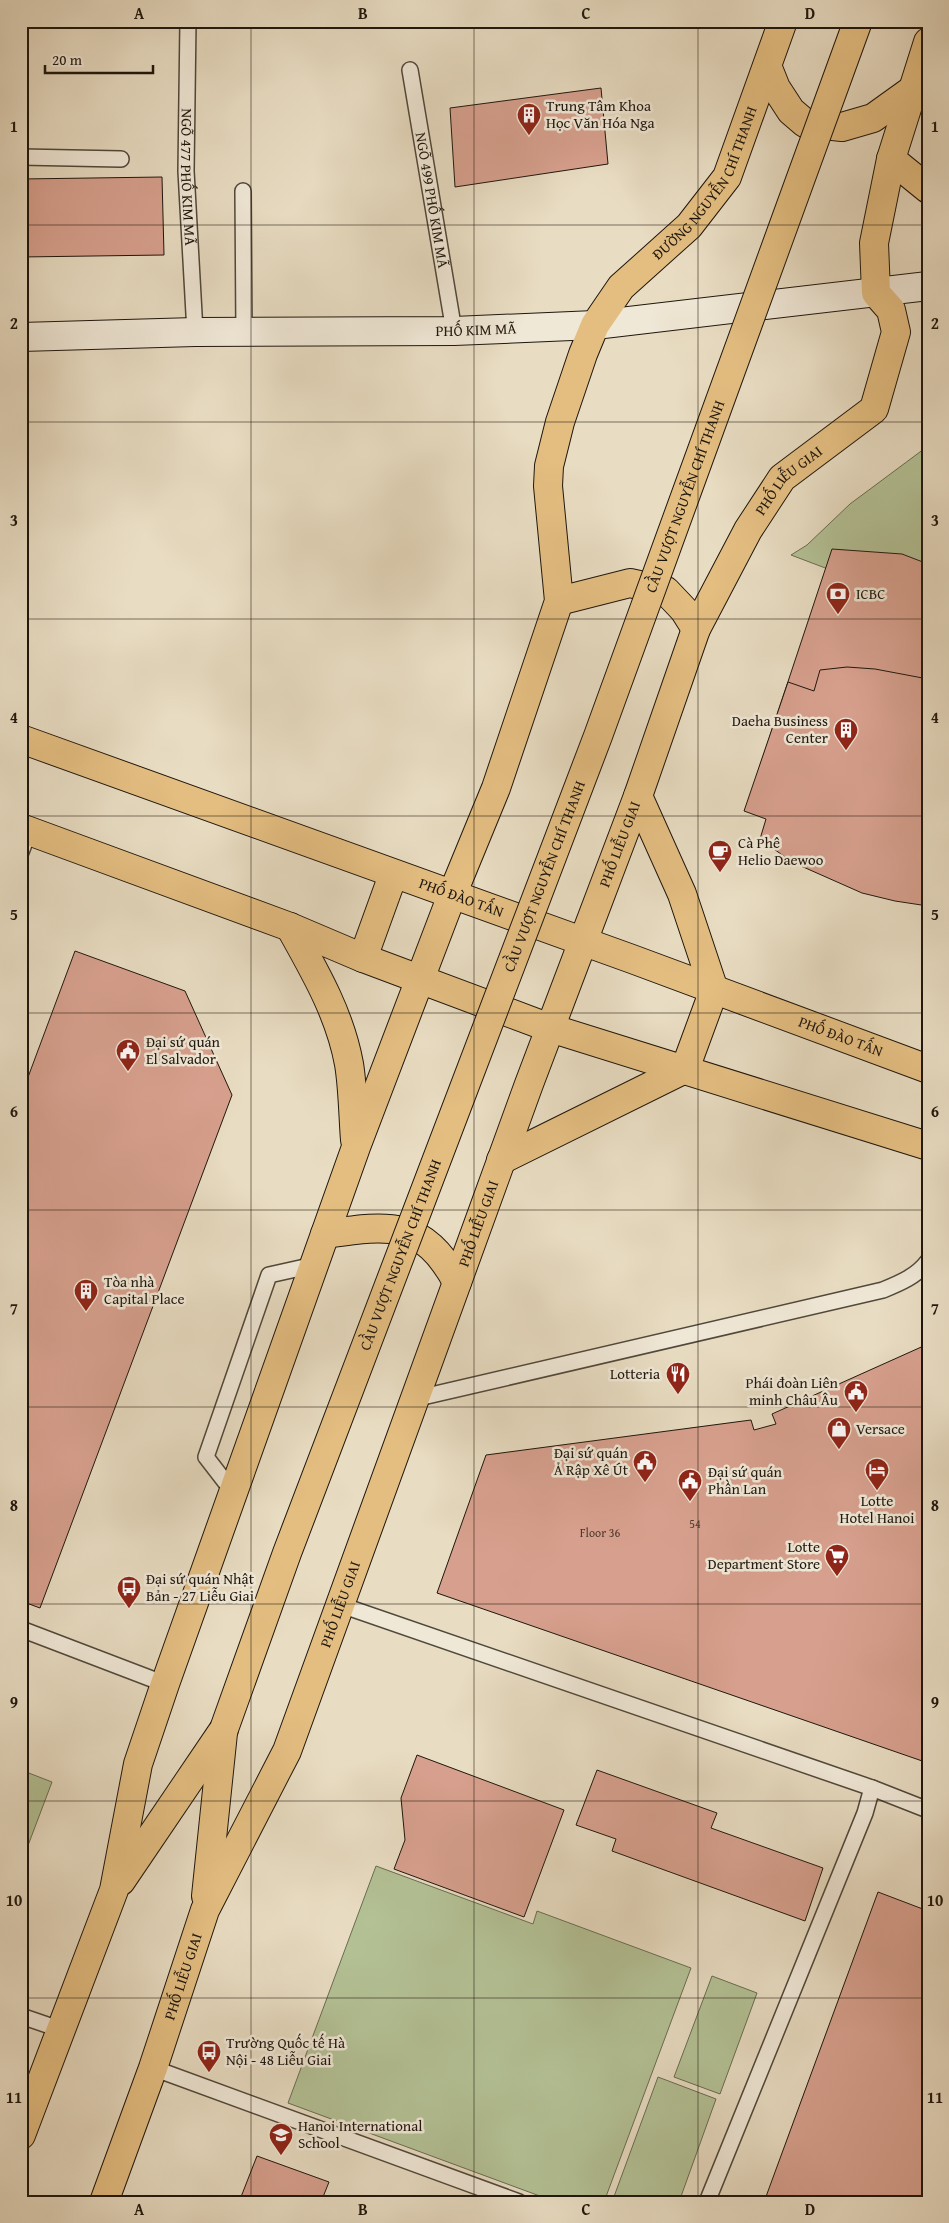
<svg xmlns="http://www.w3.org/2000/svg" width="949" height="2223" viewBox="0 0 949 2223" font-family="'Gentium Book Plus',serif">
  <rect width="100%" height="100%" fill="#e8dcc2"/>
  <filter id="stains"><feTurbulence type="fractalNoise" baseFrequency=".004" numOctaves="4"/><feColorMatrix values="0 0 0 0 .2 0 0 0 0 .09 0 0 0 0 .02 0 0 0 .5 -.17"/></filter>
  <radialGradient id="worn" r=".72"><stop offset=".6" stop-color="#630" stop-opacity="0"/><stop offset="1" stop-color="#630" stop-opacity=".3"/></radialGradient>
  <!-- green -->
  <g fill="#b3c195" stroke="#686c51">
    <polygon points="928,446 928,607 791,555 807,545 850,504"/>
    <polygon points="21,1770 52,1782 21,1864 21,1825 28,1806 21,1803"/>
    <polygon points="376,1866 533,1924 537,1911 691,1968 604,2202 556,2202 288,2103"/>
    <polygon points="712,1976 757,1993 720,2094 674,2077"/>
    <polygon points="658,2077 716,2099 679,2202 612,2202"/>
  </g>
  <!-- building -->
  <g fill="#d7a08e" stroke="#1e160d">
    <polygon points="601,88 608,164 455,187 450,108"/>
    <polygon points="162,177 164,255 21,257 21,179"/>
    <polygon points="832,549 902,554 928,564 928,842 756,778"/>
    <polygon points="847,667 875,669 928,679 928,906 895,901 862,893 792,862 760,839 766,819 744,811 788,682 814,691 820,670"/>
    <polygon points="75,951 185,991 232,1095 40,1608 21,1601 21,1096"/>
    <polygon points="928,1344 928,1763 437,1593 486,1455 751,1420 754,1430 776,1424 772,1414"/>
    <polygon points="417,1755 564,1810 524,1917 394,1869 405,1840 401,1798"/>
    <polygon points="597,1770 717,1813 711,1828 823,1868 805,1921 612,1851 616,1839 576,1825"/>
    <polygon points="21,1803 28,1806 21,1825"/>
    <polygon points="878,1892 928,1911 928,2202 764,2202"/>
    <polygon points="257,2156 329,2182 321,2202 239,2202"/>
  </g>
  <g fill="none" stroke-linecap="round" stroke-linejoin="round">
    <defs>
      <g id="service">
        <path id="s1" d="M 188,21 L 186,171 L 195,332"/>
        <path id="s2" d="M 410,70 L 454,331"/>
        <polyline points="21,157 121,159"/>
        <polyline points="243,191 244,333"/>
        <polyline points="21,852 29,831"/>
        <path d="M 414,1399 L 883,1290 C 900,1283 917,1276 928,1261"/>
        <polyline points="233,1492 206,1457 269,1275 314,1265"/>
        <polyline points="341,1605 872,1788 928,1810"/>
        <polyline points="21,1629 165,1684"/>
        <polyline points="21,2016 62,2030"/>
        <polyline points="153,2068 519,2202"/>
        <polyline points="707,2202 865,1813 872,1788"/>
      </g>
      <g id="secondary">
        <path id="s3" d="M 21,337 L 195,332 L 454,331 L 595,325 L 928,286"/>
      </g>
      <g id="primary">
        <polyline points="768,68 776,88 791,111 805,123 842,127 873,118 912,90"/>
        <polyline points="891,159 928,189"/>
        <polyline points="559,601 630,583 666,591 684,610 696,629"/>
        <path id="s4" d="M 21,739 L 632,959 L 928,1069"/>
        <polyline points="21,828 290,927 363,958 550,1028 928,1146"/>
        <path d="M 290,927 C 314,970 340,1014 349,1064 C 353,1088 353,1115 355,1140"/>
        <polyline points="363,958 393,875"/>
        <polyline points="501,1160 685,1069 714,990 682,894 638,796"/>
        <path d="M 325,1234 C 388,1225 423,1219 457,1282"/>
        <polyline points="121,1881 224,1729"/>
        <polyline points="206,1896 223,1733"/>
        <path id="s5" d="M 21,2135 L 114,1890 L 138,1764 L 165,1684 L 356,1147 L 452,895 L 496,788 L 559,601 L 548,486 L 549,466 L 560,422 L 583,354 L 595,325 L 621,287 L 689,226 L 727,177 L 783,21"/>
        <path id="s6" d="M 104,2202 L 153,2068 L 205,1910 L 287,1751 L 529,1084 L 638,796 L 696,629 L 748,530 L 782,478 L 874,409 L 896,332 L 891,310 L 876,293 L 874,243 L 891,159 L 928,42"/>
      </g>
    </defs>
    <!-- service casing -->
    <use href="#service" stroke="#50483a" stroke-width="18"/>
    <!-- secondary casing -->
    <use href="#secondary" stroke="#1e160d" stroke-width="30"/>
    <!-- primary casing -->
    <use href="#primary" stroke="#1e160d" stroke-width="30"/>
    <!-- service -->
    <use href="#service" stroke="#f0e8d7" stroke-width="15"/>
    <!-- secondary -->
    <use href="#secondary" stroke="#f0e8d7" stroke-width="28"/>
    <!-- primary -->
    <use href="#primary" stroke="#e4be81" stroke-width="28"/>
    <defs>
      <g id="primary-bridge">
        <path id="s7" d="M 224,1729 L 287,1553 L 598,736 L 858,21"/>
      </g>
    </defs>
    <!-- primary-bridge casing -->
    <use href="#primary-bridge" stroke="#1e160d" stroke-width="30" stroke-linecap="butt"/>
    <!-- primary-bridge -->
    <use href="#primary-bridge" stroke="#e4be81" stroke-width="28"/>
  </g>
  <!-- grid -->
  <path fill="none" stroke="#1e160d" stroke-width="1" stroke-opacity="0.55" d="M 251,21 L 251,2202M 474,21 L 474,2202M 698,21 L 698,2202M 21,225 L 928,225M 21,422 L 928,422M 21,619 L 928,619M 21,816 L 928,816M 21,1013 L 928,1013M 21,1210 L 928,1210M 21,1407 L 928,1407M 21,1604 L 928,1604M 21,1801 L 928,1801M 21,1998 L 928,1998"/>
  <!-- icons -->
  <defs>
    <symbol id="building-pin" viewBox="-11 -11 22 30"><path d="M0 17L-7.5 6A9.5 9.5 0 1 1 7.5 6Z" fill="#8f2418" stroke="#f0e8d7"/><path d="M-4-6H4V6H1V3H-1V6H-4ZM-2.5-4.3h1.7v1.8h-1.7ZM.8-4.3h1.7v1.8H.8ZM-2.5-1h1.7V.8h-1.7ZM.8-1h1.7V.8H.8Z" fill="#fff"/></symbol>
    <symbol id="bank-pin" viewBox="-11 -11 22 30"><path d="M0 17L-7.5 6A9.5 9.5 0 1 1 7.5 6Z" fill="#8f2418" stroke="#f0e8d7"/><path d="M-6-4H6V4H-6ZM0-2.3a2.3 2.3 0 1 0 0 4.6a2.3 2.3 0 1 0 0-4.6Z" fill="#fff"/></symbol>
    <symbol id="cafe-pin" viewBox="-11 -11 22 30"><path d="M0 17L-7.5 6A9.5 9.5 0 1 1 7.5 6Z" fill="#8f2418" stroke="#f0e8d7"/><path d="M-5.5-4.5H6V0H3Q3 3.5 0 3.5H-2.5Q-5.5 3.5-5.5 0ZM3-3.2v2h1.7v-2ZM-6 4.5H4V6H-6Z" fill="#fff"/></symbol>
    <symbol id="civic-pin" viewBox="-11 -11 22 30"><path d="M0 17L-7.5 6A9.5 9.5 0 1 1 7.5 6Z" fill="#8f2418" stroke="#f0e8d7"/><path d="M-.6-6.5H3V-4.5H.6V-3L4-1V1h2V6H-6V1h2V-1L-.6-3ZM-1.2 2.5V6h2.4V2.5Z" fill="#fff"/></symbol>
    <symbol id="restaurant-pin" viewBox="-11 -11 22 30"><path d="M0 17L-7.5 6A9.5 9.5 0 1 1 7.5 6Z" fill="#8f2418" stroke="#f0e8d7"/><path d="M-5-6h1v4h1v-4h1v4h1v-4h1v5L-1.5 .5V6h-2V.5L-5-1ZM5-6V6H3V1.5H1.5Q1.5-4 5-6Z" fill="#fff"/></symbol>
    <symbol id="shop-pin" viewBox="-11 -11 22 30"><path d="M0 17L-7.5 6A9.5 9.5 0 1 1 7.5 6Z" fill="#8f2418" stroke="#f0e8d7"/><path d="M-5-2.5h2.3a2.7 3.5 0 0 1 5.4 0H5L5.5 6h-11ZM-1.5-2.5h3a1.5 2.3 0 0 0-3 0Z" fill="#fff"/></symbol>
    <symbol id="hotel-pin" viewBox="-11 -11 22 30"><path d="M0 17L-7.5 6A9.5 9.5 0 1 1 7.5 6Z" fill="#8f2418" stroke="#f0e8d7"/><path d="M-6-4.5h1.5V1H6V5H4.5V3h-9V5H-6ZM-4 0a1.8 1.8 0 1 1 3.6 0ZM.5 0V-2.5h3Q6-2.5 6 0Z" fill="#fff"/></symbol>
    <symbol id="supermarket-pin" viewBox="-11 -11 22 30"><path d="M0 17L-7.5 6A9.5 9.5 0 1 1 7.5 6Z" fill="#8f2418" stroke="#f0e8d7"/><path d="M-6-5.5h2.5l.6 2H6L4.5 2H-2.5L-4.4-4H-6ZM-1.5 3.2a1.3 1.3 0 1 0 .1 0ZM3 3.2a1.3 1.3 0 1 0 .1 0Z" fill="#fff"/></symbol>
    <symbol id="bus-pin" viewBox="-11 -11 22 30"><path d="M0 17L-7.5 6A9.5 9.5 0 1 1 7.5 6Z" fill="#8f2418" stroke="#f0e8d7"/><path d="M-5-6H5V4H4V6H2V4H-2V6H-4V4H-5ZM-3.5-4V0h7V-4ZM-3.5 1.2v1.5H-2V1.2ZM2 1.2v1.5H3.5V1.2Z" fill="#fff"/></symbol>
    <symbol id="school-pin" viewBox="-11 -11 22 30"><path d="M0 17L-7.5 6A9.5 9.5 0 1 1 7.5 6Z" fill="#8f2418" stroke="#f0e8d7"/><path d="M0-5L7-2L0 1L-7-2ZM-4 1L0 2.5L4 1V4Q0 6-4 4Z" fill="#fff"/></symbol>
  </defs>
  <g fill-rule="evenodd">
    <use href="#building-pin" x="515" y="101" width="28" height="38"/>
    <use href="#bank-pin" x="824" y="580" width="28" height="38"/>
    <use href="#building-pin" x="832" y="716" width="28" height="38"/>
    <use href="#cafe-pin" x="706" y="838" width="28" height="38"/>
    <use href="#civic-pin" x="114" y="1037" width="28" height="38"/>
    <use href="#building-pin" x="72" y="1277" width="28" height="38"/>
    <use href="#restaurant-pin" x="664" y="1360" width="28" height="38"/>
    <use href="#civic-pin" x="842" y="1378" width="28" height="38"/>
    <use href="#shop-pin" x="825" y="1415" width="28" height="38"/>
    <use href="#civic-pin" x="631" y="1448" width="28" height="38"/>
    <use href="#hotel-pin" x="863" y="1456" width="28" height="38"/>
    <use href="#civic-pin" x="676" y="1467" width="28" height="38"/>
    <use href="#supermarket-pin" x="823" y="1542" width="28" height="38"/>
    <use href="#bus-pin" x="115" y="1574" width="28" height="38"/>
    <use href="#bus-pin" x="195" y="2038" width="28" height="38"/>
    <use href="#school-pin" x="267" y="2121" width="28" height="38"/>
  </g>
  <g text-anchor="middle" stroke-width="5" stroke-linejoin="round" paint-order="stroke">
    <!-- number labels -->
    <g font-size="12" fill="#4c382d">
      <text x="695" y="1528">54</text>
      <text x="600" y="1537">Floor 36</text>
    </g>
    <!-- poi labels -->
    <g font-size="15" fill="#1e160d" stroke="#f0e8d7" text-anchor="start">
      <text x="546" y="111">Trung Tâm Khoa<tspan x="546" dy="17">Học Văn Hóa Nga</tspan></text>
      <text x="856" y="599">ICBC</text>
      <text x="828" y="726" text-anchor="end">Daeha Business<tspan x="828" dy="17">Center</tspan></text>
      <text x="738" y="848">Cà Phê<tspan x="738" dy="17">Helio Daewoo</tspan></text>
      <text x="146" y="1047">Đại sứ quán<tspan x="146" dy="17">El Salvador</tspan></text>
      <text x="104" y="1287">Tòa nhà<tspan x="104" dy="17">Capital Place</tspan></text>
      <text x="660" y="1379" text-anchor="end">Lotteria</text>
      <text x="838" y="1388" text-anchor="end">Phái đoàn Liên<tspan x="838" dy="17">minh Châu Âu</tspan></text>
      <text x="856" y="1434">Versace</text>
      <text x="628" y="1458" text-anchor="end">Đại sứ quán<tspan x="628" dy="17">Ả Rập Xê Út</tspan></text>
      <text x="708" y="1477">Đại sứ quán<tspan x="708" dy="17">Phần Lan</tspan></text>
      <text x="877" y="1506" text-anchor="middle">Lotte<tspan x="877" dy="17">Hotel Hanoi</tspan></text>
      <text x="820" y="1552" text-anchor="end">Lotte<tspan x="820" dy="17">Department Store</tspan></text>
      <text x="146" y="1584">Đại sứ quán Nhật<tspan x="146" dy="17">Bản - 27 Liễu Giai</tspan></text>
      <text x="226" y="2048">Trường Quốc tế Hà<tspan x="226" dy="17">Nội - 48 Liễu Giai</tspan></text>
      <text x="298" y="2131">Hanoi International<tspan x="298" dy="17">School</tspan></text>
    </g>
    <!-- street labels -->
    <g font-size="15" fill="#1e160d" stroke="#f0e8d7">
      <text dy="5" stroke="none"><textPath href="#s1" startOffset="156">NGÕ 477 PHỐ KIM MÃ</textPath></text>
      <text dy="5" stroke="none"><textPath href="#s5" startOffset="2094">ĐƯỜNG NGUYỄN CHÍ THANH</textPath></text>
      <text dy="5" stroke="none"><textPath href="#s2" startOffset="132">NGÕ 499 PHỐ KIM MÃ</textPath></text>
      <text dy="5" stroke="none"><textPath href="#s3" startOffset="455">PHỐ KIM MÃ</textPath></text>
      <text dy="5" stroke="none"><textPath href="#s6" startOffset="1859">PHỐ LIỄU GIAI</textPath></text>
      <text dy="5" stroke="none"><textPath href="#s7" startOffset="1316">CẦU VƯỢT NGUYỄN CHÍ THANH</textPath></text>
      <text dy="5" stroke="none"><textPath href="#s6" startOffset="1454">PHỐ LIỄU GIAI</textPath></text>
      <text dy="5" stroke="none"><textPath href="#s7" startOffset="911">CẦU VƯỢT NGUYỄN CHÍ THANH</textPath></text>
      <text dy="5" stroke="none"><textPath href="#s4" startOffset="468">PHỐ ĐÀO TẤN</textPath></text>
      <text dy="5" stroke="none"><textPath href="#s4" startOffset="872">PHỐ ĐÀO TẤN</textPath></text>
      <text dy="5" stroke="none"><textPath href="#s6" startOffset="1049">PHỐ LIỄU GIAI</textPath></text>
      <text dy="5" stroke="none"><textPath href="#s7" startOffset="506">CẦU VƯỢT NGUYỄN CHÍ THANH</textPath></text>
      <text dy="5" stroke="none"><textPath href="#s6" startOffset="644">PHỐ LIỄU GIAI</textPath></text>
      <text dy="5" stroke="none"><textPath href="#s6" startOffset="239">PHỐ LIỄU GIAI</textPath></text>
    </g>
  </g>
  <!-- margin -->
  <rect width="949" height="2223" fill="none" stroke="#e8dcc2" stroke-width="55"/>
  <!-- scale -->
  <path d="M45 65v8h108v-8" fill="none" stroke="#1e160d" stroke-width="2.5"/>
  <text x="52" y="65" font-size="15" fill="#1e160d" stroke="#f0e8d7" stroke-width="4" paint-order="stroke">20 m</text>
  <rect x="28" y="28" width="894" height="2168" fill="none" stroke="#1e160d" stroke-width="2"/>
  <g font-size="16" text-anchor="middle" font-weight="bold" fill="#1e160d">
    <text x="139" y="19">A</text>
    <text x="363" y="19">B</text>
    <text x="586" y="19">C</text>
    <text x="810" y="19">D</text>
    <text x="14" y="132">1</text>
    <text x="935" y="132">1</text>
    <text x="14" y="329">2</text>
    <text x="935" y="329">2</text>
    <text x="14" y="526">3</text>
    <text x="935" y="526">3</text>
    <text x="14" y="723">4</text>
    <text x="935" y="723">4</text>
    <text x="14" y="920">5</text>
    <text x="935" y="920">5</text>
    <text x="14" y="1117">6</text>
    <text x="935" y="1117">6</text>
    <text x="14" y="1314">7</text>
    <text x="935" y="1314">7</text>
    <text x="14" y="1511">8</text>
    <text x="935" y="1511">8</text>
    <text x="14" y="1708">9</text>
    <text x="935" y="1708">9</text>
    <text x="14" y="1906">10</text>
    <text x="935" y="1906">10</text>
    <text x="14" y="2103">11</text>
    <text x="935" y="2103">11</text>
    <text x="139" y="2215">A</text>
    <text x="363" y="2215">B</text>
    <text x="586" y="2215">C</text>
    <text x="810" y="2215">D</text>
  </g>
  <rect width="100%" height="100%" filter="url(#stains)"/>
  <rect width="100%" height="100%" fill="url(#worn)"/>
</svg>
